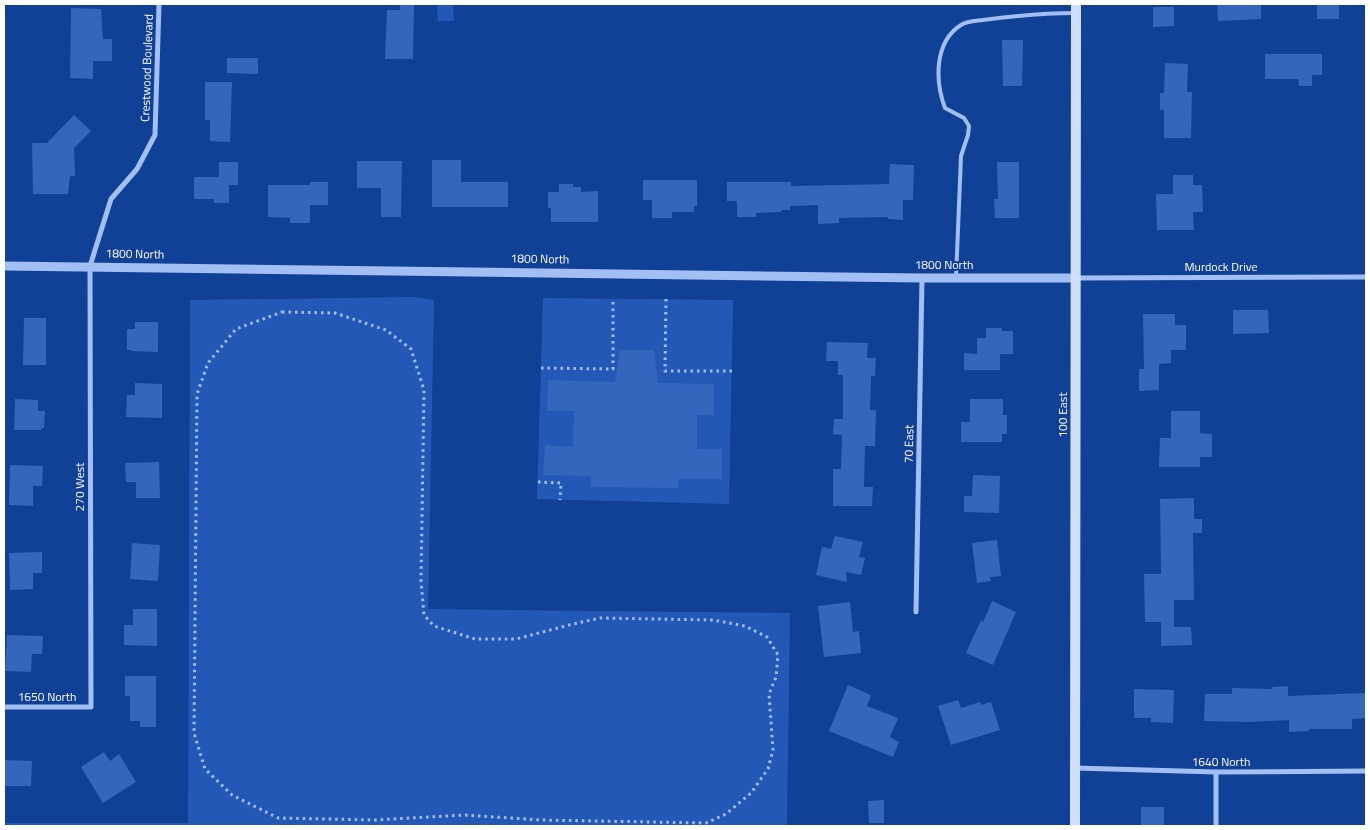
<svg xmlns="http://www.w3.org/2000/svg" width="1370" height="830" viewBox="0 0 1370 830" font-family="'Titillium Web',sans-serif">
  <rect width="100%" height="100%" fill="#114097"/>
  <!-- green -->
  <g fill="#2458b6">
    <polygon points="437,4 453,4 454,21 438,21"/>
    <polygon points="413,297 434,300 428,609 790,613 787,826 6,826 6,823 188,823 190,300"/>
    <polygon points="543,298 733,300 729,504 537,499"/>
  </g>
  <!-- building -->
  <g fill="#3566bd">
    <polygon points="400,4 414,4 413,59 385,59 387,10 400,10"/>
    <polygon points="1217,4 1261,4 1261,19 1218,21"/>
    <rect x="1317" y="4" width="22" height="15"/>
    <polygon points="1153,7 1174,7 1174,26 1153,27"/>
    <polygon points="71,8 101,9 103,39 112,39 112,61 93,61 93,79 70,78"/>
    <polygon points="1002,40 1023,40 1022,86 1003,86"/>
    <polygon points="1265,54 1322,54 1322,75 1312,75 1312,86 1299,86 1298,79 1265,79"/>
    <polygon points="227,58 258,58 258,74 227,73"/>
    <polygon points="1165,63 1188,64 1187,92 1192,92 1191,138 1164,138 1164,110 1160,110 1160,93 1164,93"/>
    <polygon points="205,82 232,82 230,142 210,141 210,120 205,120"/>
    <polygon points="74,115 91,131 74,148 75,176 70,176 68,194 33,194 32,143 47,143"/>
    <polygon points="432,160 461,160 461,182 508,182 508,207 432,207"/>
    <polygon points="357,161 402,161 401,217 381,217 381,188 357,188"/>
    <polygon points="219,162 238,162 238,185 229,185 229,203 214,203 214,199 194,199 194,177 219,177"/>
    <polygon points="997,162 1019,162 1019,218 995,218 994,199 998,199"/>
    <polygon points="890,164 914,165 913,200 903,200 903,220 888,219 888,217 839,218 839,223 818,224 818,205 790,206 790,210 781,210 781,212 756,213 756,217 737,217 737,201 727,201 727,182 791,182 791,186 889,184"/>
    <polygon points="1173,175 1193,175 1193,185 1202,185 1203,212 1193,212 1194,230 1157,230 1156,194 1173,194"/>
    <polygon points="643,180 697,180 697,206 694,206 694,212 672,212 672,218 652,218 652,200 643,200"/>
    <polygon points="310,182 328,182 328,205 310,205 310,223 290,223 290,218 268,217 268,185 310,185"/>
    <polygon points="559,184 573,184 573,187 581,187 581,192 598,191 598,222 551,222 551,208 548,208 548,192 559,192"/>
    <polygon points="1233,310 1268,310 1269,333 1233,334"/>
    <polygon points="1143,314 1175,314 1175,325 1186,325 1186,350 1171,350 1171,363 1159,364 1159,390 1139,391 1139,369 1144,369"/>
    <polygon points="24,318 46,318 46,365 23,365"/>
    <polygon points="135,322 158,322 158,352 131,351 131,350 127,350 127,329 135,329"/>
    <polygon points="986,328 1002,328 1002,331 1013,331 1013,354 1000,354 1000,370 964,370 964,353 977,354 977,338 986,338"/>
    <polygon points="827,342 868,343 867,358 876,358 875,376 871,376 870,410 876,410 875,446 865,446 864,487 873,487 872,506 833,506 833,469 841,469 842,435 833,434 834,419 843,419 843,375 838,375 838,361 826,361"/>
    <polygon points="620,350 654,350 658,383 714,384 714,415 697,415 697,449 722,449 722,479 679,479 678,488 591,487 591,476 543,475 545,445 573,447 574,411 547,411 548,380 615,382"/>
    <polygon points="135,383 162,384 162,418 126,417 127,395 135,395"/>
    <polygon points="15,399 38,400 38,411 45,411 44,428 41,428 41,430 14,430"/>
    <polygon points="970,399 1003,399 1003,415 1007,415 1007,434 1002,434 1002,442 961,442 961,422 970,422"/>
    <polygon points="1171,411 1200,411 1200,433 1212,434 1212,457 1200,457 1200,467 1159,467 1160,438 1171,438"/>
    <polygon points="159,462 160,498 136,498 136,482 126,482 125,463"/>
    <polygon points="10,465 43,466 42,486 33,486 33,506 9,505"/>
    <polygon points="973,475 1000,476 999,513 964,512 964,496 972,496"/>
    <polygon points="1194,498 1194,519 1202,519 1202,533 1193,533 1194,600 1174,600 1174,627 1191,627 1192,645 1161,646 1161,622 1145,622 1144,574 1161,574 1160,499"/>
    <polygon points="835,536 863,542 859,557 865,558 861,575 846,572 847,582 816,575 822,547 831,549"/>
    <polygon points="997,540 1001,576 990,577 991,581 977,583 972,543"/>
    <polygon points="132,543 160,545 158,581 130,579"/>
    <polygon points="42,552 42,573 33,573 33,589 10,590 9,553"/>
    <polygon points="992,601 1016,612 993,665 966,653 981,620 983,622"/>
    <polygon points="850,602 853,632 859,631 861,653 824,657 818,606"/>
    <polygon points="133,609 157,609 157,646 124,645 124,625 133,625"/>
    <polygon points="7,635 43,636 42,654 32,654 31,672 5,671"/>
    <polygon points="125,676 156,676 156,727 140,727 140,721 130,721 130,696 125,696"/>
    <polygon points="848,685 871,695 867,706 898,718 890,737 899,742 893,757 829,731"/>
    <polygon points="1288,686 1288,696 1366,693 1366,718 1352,719 1352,729 1309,729 1309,731 1289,732 1289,720 1249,722 1204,721 1205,694 1232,694 1232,688 1272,689 1272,687"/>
    <polygon points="1134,689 1174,690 1173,723 1151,722 1151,718 1134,718"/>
    <polygon points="958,700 961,708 980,702 981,705 991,702 1000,730 951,745 938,706"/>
    <polygon points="104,752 110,761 119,754 136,782 103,803 81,767"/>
    <polygon points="4,760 32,761 31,786 4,786"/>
    <polygon points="884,800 884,823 869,823 868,801"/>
    <rect x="1141" y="807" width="23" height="19"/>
  </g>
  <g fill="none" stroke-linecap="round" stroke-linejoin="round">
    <!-- path -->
    <g stroke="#a2bff4" stroke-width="3" stroke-dasharray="2.5 4" stroke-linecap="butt">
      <polyline points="666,299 665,371 732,371"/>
      <polygon points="282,312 335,313 386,330 411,349 424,390 421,581 424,615 434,626 475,639 516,639 573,624 600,618 713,620 745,626 767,637 778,655 776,677 769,694 773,750 768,769 751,793 726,814 706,823 541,820 464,815 375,820 278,818 232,795 205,769 194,733 197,394 208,363 236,329"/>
      <polyline points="541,368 613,369 613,299"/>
      <polyline points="538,482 561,483 560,500"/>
    </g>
    <!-- service -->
    <path stroke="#a2bff4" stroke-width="4" d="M 956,278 L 961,156 L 968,135 L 969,126 L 964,118 L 945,108 C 935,81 934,42 961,25 C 967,21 976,21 983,20 C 1014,16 1044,13 1075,13"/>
    <!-- minor -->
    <g stroke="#a2bff4" stroke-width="5">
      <polyline points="1076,278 1366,277"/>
      <polyline points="916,612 922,278"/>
      <polyline points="4,707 91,707 90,266 111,199 137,169 155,135 159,4"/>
      <polyline points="1075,768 1216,772 1366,771"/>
      <polyline points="1216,826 1216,772"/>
    </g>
    <!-- tertiary -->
    <polyline stroke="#a2bff4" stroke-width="9" points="4,266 922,278 1075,278"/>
    <!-- secondary -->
    <polyline stroke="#d1e0fd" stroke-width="10" points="1075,826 1076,4"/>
  </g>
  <g text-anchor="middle" stroke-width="4" stroke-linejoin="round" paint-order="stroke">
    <!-- street labels -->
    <g font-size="12" fill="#fff" stroke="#114097">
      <text transform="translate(147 68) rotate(-88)" y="4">Crestwood Boulevard</text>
      <text transform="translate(135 254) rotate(1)" y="4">1800 North</text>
      <text transform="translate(540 259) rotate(1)" y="4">1800 North</text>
      <text x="944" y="269">1800 North</text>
      <text x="1221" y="271">Murdock Drive</text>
      <text transform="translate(1063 415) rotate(-90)" y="4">100 East</text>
      <text transform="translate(909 444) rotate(-89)" y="4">70 East</text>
      <text transform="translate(80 487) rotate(-90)" y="4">270 West</text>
      <text x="47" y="701">1650 North</text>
      <text x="1221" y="766">1640 North</text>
    </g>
  </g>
  <!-- border -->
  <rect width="1370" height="830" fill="none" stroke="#ffffff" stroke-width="10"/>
</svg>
